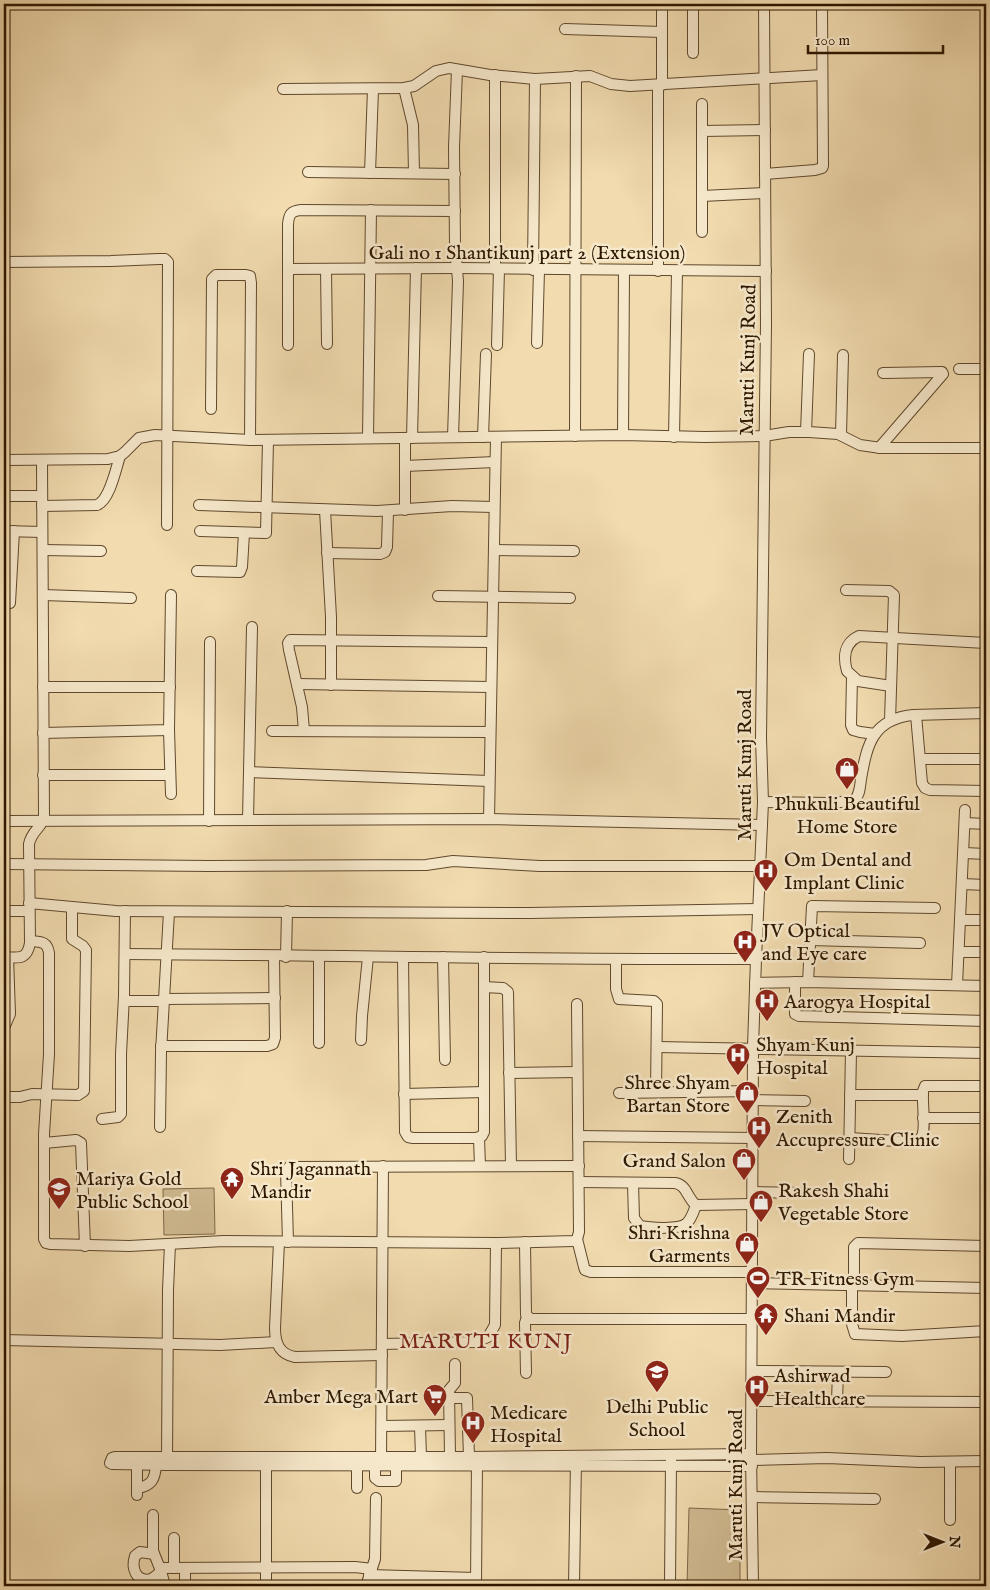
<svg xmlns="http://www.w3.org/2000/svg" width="990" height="1590" viewBox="0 0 990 1590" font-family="'IM FELL English',serif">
  <rect width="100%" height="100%" fill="#f1dbaf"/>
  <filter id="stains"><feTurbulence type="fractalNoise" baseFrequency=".004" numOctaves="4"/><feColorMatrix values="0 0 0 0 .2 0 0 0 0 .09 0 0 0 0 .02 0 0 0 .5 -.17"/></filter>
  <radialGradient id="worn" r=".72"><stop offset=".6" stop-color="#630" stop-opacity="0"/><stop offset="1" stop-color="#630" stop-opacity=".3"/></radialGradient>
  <!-- green -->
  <g fill="#d0ba91" stroke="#7f6848">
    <polygon points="214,1188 215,1234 164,1235 163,1189"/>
    <polygon points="689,1508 740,1510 740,1586 687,1586"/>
  </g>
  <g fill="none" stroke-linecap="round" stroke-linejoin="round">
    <defs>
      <g id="street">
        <polyline points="662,4 662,85"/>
        <polyline points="565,29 662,32"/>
        <polyline points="693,53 693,4"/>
        <polyline points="404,88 413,125 414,173"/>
        <polyline points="283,89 404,88 414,86 436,71 449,68 490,75 535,79 590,76 611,84 630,86 822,75"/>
        <polyline points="702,104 702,131"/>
        <polyline points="308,172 455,174"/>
        <polyline points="370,173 373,89"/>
        <polyline points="765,174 815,170 822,168 823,166 822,4"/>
        <polyline points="702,196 765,193"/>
        <polyline points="702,232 702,131 765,130"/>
        <polyline points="4,262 111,261 159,259 165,259 168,262 167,525"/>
        <polyline points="288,269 457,268 766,271"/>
        <polyline points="326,269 327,344"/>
        <polyline points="495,269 495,75"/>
        <polyline points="533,270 535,79"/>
        <polyline points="658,271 658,85"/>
        <polyline points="537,343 539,270"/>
        <path d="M 288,345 L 288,224 C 289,214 291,211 301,210 L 455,211"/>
        <polyline points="497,345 499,269"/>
        <polyline points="959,369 986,369"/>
        <polyline points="211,409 212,279 216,275 246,275 250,276 251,283 250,440"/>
        <polyline points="806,432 809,354"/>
        <polyline points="623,435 624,270"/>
        <polyline points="841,435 843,355"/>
        <polyline points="575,436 576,76"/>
        <polyline points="453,437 458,281 455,246 454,147 457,70"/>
        <polyline points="483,437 486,354"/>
        <polyline points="674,437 677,271"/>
        <polyline points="368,438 371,210"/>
        <polyline points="412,438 416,268"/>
        <polyline points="879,448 943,374 942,372 883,373"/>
        <polyline points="4,460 108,459 120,456 125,452 139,438 155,435 250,440 623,435 705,437 764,436 789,432 809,432 838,434 860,445 881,448 986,448"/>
        <polyline points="405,466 495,462"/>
        <polyline points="4,496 42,496"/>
        <polyline points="199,505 377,511 452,506 494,507"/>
        <path d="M 42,506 L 97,505 C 110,500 116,468 120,456"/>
        <polyline points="325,510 331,617 331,685"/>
        <polyline points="405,510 405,438"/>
        <polyline points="4,531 42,532"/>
        <polyline points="200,531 266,533 268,440"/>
        <polyline points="43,550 101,551"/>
        <polyline points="494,550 574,551"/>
        <polyline points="327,553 380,554 385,552 387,547 388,511"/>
        <polyline points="197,571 240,572 242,567 244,533"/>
        <polyline points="846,590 889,591 894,595 890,721"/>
        <polyline points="43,595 131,598"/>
        <polyline points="438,596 570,598"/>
        <polyline points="4,602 10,603 14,531"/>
        <polyline points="852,677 851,725 853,730 860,732 875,734"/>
        <polyline points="297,684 491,687"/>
        <path d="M 891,686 L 858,681 L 847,671 C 843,657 844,643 859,636 L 986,643"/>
        <polyline points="43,687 170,687"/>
        <polyline points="916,715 922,783 925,788 930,790 986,791"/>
        <polyline points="169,730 171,794"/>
        <polyline points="272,731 490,732"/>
        <polyline points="304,731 302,707 289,650 288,643 290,640 492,642"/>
        <polyline points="43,733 169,730 171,595"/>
        <polyline points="920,759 986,759"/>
        <polyline points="249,772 489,781"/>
        <polyline points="43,775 170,775"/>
        <path d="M 763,802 L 827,803 L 854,801 C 860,795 860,786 861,779 C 867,744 873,719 913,715 L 986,713"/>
        <polyline points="489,819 496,437"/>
        <polyline points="248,820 252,627"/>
        <polyline points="4,821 489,819 762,825"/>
        <polyline points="209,821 210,642"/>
        <polyline points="965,823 986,824"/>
        <polyline points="964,853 986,854"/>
        <polyline points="4,864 209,866 426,865 453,861 540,866 760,866"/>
        <polyline points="962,884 986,885"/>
        <polyline points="29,903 116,911 530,913 758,909"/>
        <polyline points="4,911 29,911"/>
        <polyline points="961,920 986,920"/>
        <polyline points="810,940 920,943"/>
        <path d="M 30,941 C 41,942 47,941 49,953 L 49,1054 L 44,1134 L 44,1239 L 46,1243 L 50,1244 L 129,1246 L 224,1241 L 496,1243 L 574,1241 L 577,1239 L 579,1232 L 577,1004"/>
        <polyline points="959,952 986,952"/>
        <path d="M 125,954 C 335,955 545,960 756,959"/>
        <path d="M 4,957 C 19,958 27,960 30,943 L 29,844 C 32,830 41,829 44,817 L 42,461"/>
        <polyline points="286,957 287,911"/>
        <polyline points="319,957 319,1043"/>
        <polyline points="403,957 405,1132 408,1137 413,1138 476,1138 482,1136 484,1132 484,957"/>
        <polyline points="443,957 445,1060"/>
        <polyline points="616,960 616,989 619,999 654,1001 657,1004 656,1092"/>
        <polyline points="795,982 795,1014 799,1016 986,1021"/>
        <polyline points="808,982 812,906 935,908"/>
        <polyline points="755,983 808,982 986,986"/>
        <polyline points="957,985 965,810"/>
        <polyline points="484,987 503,988 508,992 511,1166"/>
        <polyline points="164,999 275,998"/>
        <polyline points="124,1001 164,1001"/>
        <polyline points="4,1028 10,1014 8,957"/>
        <polyline points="361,1040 362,1016 368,957"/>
        <polyline points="161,1046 267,1046 273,1044 275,1038 274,957"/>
        <polyline points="657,1047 986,1053"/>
        <polyline points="509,1073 577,1072"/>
        <polyline points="619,1093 753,1091"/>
        <polyline points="404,1094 484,1092"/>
        <polyline points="850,1095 923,1095"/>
        <polyline points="4,1097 20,1097 32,1094 78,1095 84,1091 86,950 83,946 72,939 72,907"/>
        <polyline points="753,1100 805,1101"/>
        <polyline points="923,1118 986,1118"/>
        <polyline points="102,1119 118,1117 121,1114 121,1054 124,996 125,911"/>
        <polyline points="160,1127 161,1052 169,912"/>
        <polyline points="578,1136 754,1138"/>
        <polyline points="479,1138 480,1166"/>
        <path d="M 850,1138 L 911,1142 C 916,1141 919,1141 922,1136 C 926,1128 922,1102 923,1091 L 925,1086 L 986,1086"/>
        <polyline points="44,1143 76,1140 81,1143 85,1246"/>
        <polyline points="849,1159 851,1051"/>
        <path d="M 579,1182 L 675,1183 C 687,1185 687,1198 696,1205 L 753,1204"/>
        <path d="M 633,1183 L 634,1218 L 640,1226 C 650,1228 680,1230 687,1223 C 692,1218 694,1210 696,1205"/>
        <polyline points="753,1192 805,1193"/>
        <polyline points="577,1239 584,1267 585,1270 591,1272 753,1272"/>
        <path d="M 279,1242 L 275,1328 C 275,1343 279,1354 295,1357 L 382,1355"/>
        <polyline points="288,1242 286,1171 289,1167 579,1166"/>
        <polyline points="525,1242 526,1315 531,1319 753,1319"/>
        <polyline points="753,1283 986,1288"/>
        <polyline points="852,1285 852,1324 855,1334 902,1336 986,1331"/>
        <polyline points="854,1285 854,1247 858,1243 986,1246"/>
        <polyline points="4,1340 220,1345 276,1342"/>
        <polyline points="382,1344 475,1342 488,1337 495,1325 496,1243"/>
        <polyline points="752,1371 886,1372"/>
        <polyline points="526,1373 525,1323 527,1317"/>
        <polyline points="449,1398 467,1398 469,1457"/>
        <polyline points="752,1401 986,1402"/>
        <polyline points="837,1401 838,1372"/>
        <polyline points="382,1426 449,1425"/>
        <polyline points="420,1426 421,1457"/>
        <polyline points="751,1454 469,1457 115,1457 112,1458 110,1463 112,1464 167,1465 752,1466"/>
        <polyline points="450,1457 449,1390 455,1383 455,1364"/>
        <polyline points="751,1460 827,1458 920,1462 986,1461"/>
        <polyline points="950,1462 950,1520"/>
        <polyline points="167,1463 168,1290 170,1244"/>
        <polyline points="381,1463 383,1166"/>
        <polyline points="137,1465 137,1495"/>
        <polyline points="357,1465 357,1488"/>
        <polyline points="375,1466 375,1478 379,1481 396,1481 396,1466"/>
        <path d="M 137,1488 C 152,1486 155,1479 156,1465"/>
        <polyline points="753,1497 875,1499"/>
        <polyline points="153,1515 153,1551 161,1571 165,1586"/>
        <path d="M 154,1554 L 140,1552 L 135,1556 C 131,1568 136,1583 151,1579 C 155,1577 158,1574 161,1571"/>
        <polyline points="160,1568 355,1567 372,1569"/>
        <polyline points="174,1568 174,1538"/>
        <polyline points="185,1568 185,1586"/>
        <polyline points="369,1575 476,1578"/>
        <polyline points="266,1586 266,1460"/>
        <polyline points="366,1586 375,1559 376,1498"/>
        <polyline points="476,1586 477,1460"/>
        <polyline points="574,1586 576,1460"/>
        <polyline points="670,1586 671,1460"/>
        <polyline points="753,1586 751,1454 753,1047 756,959 763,802 761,738 766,323 764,4"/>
      </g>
    </defs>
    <!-- street casing -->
    <use href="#street" stroke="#5f482c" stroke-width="12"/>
    <!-- street -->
    <use href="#street" stroke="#f6e8cb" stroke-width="10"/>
  </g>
  <!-- icons -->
  <defs>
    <symbol id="shop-pin" viewBox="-11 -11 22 30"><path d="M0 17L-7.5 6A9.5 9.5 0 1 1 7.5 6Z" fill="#8f2418" stroke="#f6e8cb"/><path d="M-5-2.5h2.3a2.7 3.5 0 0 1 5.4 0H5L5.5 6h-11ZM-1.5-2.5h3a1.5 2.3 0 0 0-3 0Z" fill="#fff"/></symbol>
    <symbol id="hospital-pin" viewBox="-11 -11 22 30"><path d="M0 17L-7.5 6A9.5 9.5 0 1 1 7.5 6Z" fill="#8f2418" stroke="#f6e8cb"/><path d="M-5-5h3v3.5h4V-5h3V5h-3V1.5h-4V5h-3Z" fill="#fff"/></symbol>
    <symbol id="temple-pin" viewBox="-11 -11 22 30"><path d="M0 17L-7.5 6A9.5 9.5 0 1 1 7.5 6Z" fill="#8f2418" stroke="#f6e8cb"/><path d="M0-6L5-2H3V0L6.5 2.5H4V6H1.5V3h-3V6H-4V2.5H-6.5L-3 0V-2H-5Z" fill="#fff"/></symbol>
    <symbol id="school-pin" viewBox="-11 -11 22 30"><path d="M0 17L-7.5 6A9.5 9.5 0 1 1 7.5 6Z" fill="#8f2418" stroke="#f6e8cb"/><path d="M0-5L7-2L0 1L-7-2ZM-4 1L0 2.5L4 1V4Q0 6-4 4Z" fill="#fff"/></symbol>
    <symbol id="stadium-pin" viewBox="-11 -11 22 30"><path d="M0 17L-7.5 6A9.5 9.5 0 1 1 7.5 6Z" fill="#8f2418" stroke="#f6e8cb"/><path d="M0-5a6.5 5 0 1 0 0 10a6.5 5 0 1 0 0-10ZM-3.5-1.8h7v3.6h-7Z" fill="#fff"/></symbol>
    <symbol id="supermarket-pin" viewBox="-11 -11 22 30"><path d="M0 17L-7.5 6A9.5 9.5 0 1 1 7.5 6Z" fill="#8f2418" stroke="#f6e8cb"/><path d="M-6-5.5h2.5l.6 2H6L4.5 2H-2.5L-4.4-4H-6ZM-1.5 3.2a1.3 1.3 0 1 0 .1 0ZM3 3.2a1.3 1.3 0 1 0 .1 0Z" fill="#fff"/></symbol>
  </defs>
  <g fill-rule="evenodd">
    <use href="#shop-pin" x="833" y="755" width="28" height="38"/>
    <use href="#hospital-pin" x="752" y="857" width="28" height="38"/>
    <use href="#hospital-pin" x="731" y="928" width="28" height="38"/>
    <use href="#hospital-pin" x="753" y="987" width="28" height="38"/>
    <use href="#hospital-pin" x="724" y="1041" width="28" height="38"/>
    <use href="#shop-pin" x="733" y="1079" width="28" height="38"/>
    <use href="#hospital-pin" x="745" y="1114" width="28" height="38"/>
    <use href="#shop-pin" x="730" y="1146" width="28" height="38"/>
    <use href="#temple-pin" x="218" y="1165" width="28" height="38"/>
    <use href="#school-pin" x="45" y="1175" width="28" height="38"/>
    <use href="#shop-pin" x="747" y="1188" width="28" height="38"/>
    <use href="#shop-pin" x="733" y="1230" width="28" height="38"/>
    <use href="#stadium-pin" x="744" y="1264" width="28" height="38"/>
    <use href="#temple-pin" x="752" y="1301" width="28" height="38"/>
    <use href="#school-pin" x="643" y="1358" width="28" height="38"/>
    <use href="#hospital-pin" x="743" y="1373" width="28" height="38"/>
    <use href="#supermarket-pin" x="421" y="1382" width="28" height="38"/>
    <use href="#hospital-pin" x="459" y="1409" width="28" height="38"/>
  </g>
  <g text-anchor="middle" stroke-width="5" stroke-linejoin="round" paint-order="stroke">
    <!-- street labels -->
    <g font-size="20" fill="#2e1700" stroke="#f6e8cb">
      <text x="527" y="259">Gali no 1 Shantikunj part 2 (Extension)</text>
      <text transform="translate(747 360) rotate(-89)" y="7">Maruti Kunj Road</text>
      <text transform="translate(744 765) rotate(-90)" y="7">Maruti Kunj Road</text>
      <text transform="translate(735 1485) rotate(-90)" y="7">Maruti Kunj Road</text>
    </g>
    <!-- poi labels -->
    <g font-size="20" fill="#2e1700" stroke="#f6e8cb" text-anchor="start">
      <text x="847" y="810" text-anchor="middle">Phukuli Beautiful<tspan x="847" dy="23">Home Store</tspan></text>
      <text x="784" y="866">Om Dental and<tspan x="784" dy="23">Implant Clinic</tspan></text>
      <text x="762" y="937">JV Optical<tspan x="762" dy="23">and Eye care</tspan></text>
      <text x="784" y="1008">Aarogya Hospital</text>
      <text x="756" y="1051">Shyam Kunj<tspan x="756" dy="23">Hospital</tspan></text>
      <text x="730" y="1089" text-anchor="end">Shree Shyam<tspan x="730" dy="23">Bartan Store</tspan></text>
      <text x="776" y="1123">Zenith<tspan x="776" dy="23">Accupressure Clinic</tspan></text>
      <text x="726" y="1167" text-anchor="end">Grand Salon</text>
      <text x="250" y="1175">Shri Jagannath<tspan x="250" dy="23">Mandir</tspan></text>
      <text x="76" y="1185">Mariya Gold<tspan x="76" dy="23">Public School</tspan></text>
      <text x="778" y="1197">Rakesh Shahi<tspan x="778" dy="23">Vegetable Store</tspan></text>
      <text x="730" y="1239" text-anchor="end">Shri Krishna<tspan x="730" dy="23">Garments</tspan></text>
      <text x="776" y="1285">TR Fitness Gym</text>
      <text x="784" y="1322">Shani Mandir</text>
      <text x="774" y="1382">Ashirwad<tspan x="774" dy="23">Healthcare</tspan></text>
      <text x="418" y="1403" text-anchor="end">Amber Mega Mart</text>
      <text x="657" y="1413" text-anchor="middle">Delhi Public<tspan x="657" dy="23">School</tspan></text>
      <text x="490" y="1419">Medicare<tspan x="490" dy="23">Hospital</tspan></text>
    </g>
    <!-- quarter labels -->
    <g font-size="22" letter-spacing="1" fill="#7a1f14" stroke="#f6e8cb">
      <text x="486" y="1348">MARUTI KUNJ</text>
    </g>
  </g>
  <!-- margin -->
  <rect width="990" height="1590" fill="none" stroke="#f1dbaf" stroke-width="20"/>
  <rect x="5" y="5" width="980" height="1580" fill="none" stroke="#2e1700" stroke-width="2.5"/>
  <rect x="10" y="10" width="970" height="1570" fill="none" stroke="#2e1700"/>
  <!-- north arrow -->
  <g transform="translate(942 1542) rotate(90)" stroke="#f6e8cb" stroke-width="4" paint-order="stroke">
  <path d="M0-4L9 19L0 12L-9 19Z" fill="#2e1700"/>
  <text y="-8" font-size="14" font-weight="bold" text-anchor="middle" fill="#2e1700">N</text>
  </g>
  <!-- scale -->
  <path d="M808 45v8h135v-8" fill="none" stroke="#2e1700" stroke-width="2.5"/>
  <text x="815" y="45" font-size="15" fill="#2e1700" stroke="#f6e8cb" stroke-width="4" paint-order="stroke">100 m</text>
  <rect width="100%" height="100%" filter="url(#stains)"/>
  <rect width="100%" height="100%" fill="url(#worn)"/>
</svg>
